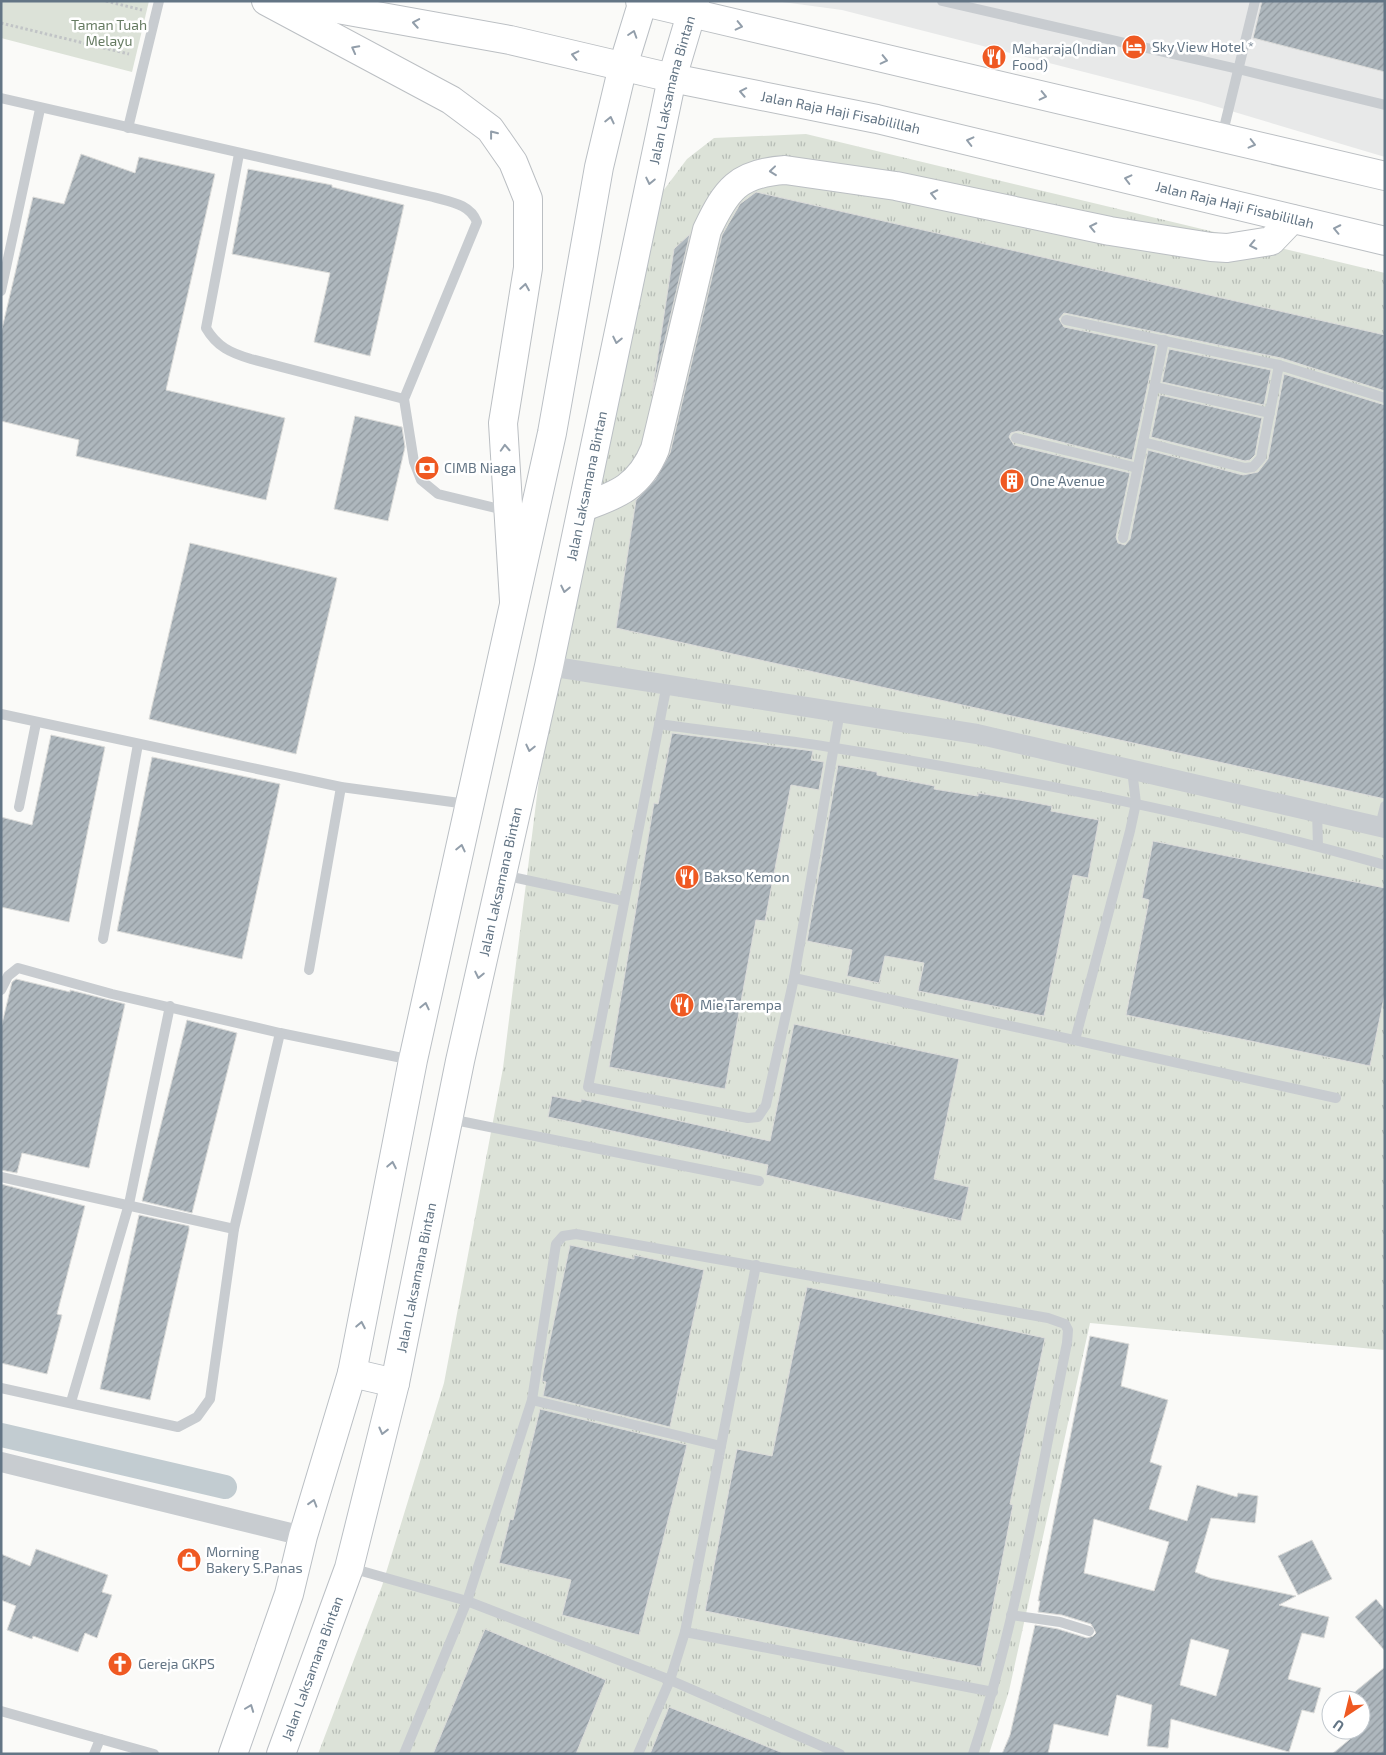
<svg xmlns="http://www.w3.org/2000/svg" width="1386" height="1755" viewBox="0 0 1386 1755" font-family="'Exo 2',sans-serif">
  <defs>
    <pattern id="grass-tufts" width="24" height="20" patternUnits="userSpaceOnUse" patternTransform="scale(1.25)"><rect width="24" height="20" fill="#dce2d8"/><path d="M3 7l-1-3M5 7V3M7 7l1-3M15 17l-1-3M17 17v-4M19 17l1-3" fill="none" stroke="#b6bcb5"/></pattern>
    <pattern id="building-hatch" width="6" height="6" patternUnits="userSpaceOnUse" patternTransform="scale(1.25)"><rect width="6" height="6" fill="#aeb7bd"/><path d="M-1 1l2-2M0 6l6-6M5 7l2-2" fill="none" stroke="#91999f"/></pattern>
  </defs>
  <rect width="100%" height="100%" fill="#fafaf8"/>
  <!-- built -->
  <polygon fill="#e8e9e9" points="775,1 1385,1 1385,157 1201,102 842,10"/>
  <!-- grass -->
  <polygon fill="url(#grass-tufts)" points="806,134 1385,273 1385,1350 1090,1323 1009,1691 989,1754 318,1754 382,1586 444,1383 503,1068 553,667 630,235 687,159 714,138"/>
  <!-- park -->
  <polygon fill="#dce2d8" points="1,1 149,1 132,72 1,38"/>
  <g fill="none" stroke-linecap="round" stroke-linejoin="round">
    <!-- canal -->
    <polyline stroke="#c2ccd1" stroke-width="24" points="1,1435 225,1487"/>
  </g>
  <!-- building -->
  <g fill="url(#building-hatch)" stroke="#dcdcda" fill-rule="evenodd">
    <polygon points="1262,1 1385,1 1385,72 1253,38"/>
    <polygon points="81,154 135,173 139,157 215,174 166,390 285,418 266,500 76,456 79,440 1,421 1,333 33,197 64,204"/>
    <polygon points="248,169 332,185 332,187 404,205 370,356 314,342 330,273 232,254"/>
    <polygon points="756,192 1385,335 1385,391 1281,358 1064,313 1059,319 1064,327 1156,346 1132,460 1018,431 1011,433 1009,437 1014,445 1130,473 1116,537 1118,543 1125,545 1130,539 1148,450 1243,475 1258,472 1268,459 1284,374 1385,405 1385,799 616,628 636,500 655,480 670,453 722,235 740,204"/>
    <polygon points="690,234 652,394 674,249"/>
    <polygon points="1169,349 1271,370 1264,405 1162,382"/>
    <polygon points="1160,395 1262,418 1255,455 1250,460 1245,461 1151,437"/>
    <polygon points="355,416 402,427 405,447 388,521 334,509"/>
    <polygon points="190,543 337,578 296,754 149,719"/>
    <polygon points="672,733 813,751 811,760 824,762 819,790 791,785 765,921 756,920 725,1089 609,1067 654,803 658,804"/>
    <polygon points="51,735 105,747 69,922 1,907 1,817 32,825"/>
    <polygon points="152,757 280,784 242,959 117,931"/>
    <polygon points="838,765 877,772 877,775 935,786 934,789 978,796 978,793 1020,800 1052,806 1051,811 1099,820 1088,878 1073,875 1044,1016 918,991 924,963 885,956 879,983 847,976 852,950 807,941"/>
    <polygon points="1153,841 1385,888 1385,993 1370,1066 1126,1015 1149,900 1142,898"/>
    <polygon points="16,979 70,992 70,990 125,1004 89,1168 22,1153 17,1173 1,1170 1,1028 12,982"/>
    <polygon points="187,1020 237,1033 192,1213 142,1201"/>
    <polygon points="794,1024 959,1059 934,1179 969,1187 961,1221 766,1175 768,1165 548,1117 552,1096 581,1102 581,1099 770,1141"/>
    <polygon points="1,1184 85,1206 57,1314 62,1315 47,1374 1,1363"/>
    <polygon points="139,1215 189,1226 189,1230 150,1400 100,1389"/>
    <polygon points="570,1245 634,1259 634,1255 704,1270 670,1427 543,1396 546,1382 542,1381 543,1373"/>
    <polygon points="807,1287 1045,1338 1010,1504 1013,1505 981,1667 705,1611 737,1449 772,1456"/>
    <path d="M 1090,1336 L 1129,1344 L 1121,1386 L 1168,1400 L 1150,1462 L 1162,1466 L 1149,1509 L 1187,1521 L 1197,1485 L 1237,1497 L 1238,1493 L 1258,1496 L 1255,1523 L 1211,1518 L 1195,1572 L 1210,1578 L 1296,1596 L 1279,1605 L 1329,1617 L 1324,1638 L 1302,1633 L 1288,1679 L 1321,1688 L 1314,1713 L 1302,1710 L 1289,1752 L 1171,1719 L 1168,1748 L 1147,1746 L 1152,1705 L 1117,1695 L 1108,1736 L 1054,1724 L 1048,1754 L 1002,1754 L 1010,1735 L 1035,1625 L 1058,1629 L 1087,1638 L 1093,1636 L 1096,1633 L 1091,1624 L 1062,1615 L 1038,1612 L 1040,1601 L 1038,1601 ZM 1094,1519 L 1169,1542 L 1154,1591 L 1084,1573 ZM 1191,1639 L 1229,1650 L 1216,1696 L 1180,1685 Z"/>
    <polygon points="540,1409 687,1445 639,1635 562,1615 571,1580 499,1563 510,1519 513,1520"/>
    <polygon points="1312,1540 1332,1579 1298,1595 1278,1556"/>
    <polygon points="36,1549 108,1575 102,1592 112,1595 97,1638 85,1633 78,1652 33,1636 32,1639 7,1630 16,1606 1,1600 1,1554 30,1566"/>
    <polygon points="1376,1599 1385,1610 1385,1651 1355,1617"/>
    <polygon points="485,1629 606,1680 576,1754 433,1754"/>
    <polygon points="1385,1667 1385,1754 1332,1754 1361,1730 1361,1700 1345,1700"/>
    <polygon points="669,1707 783,1753 783,1754 650,1754"/>
  </g>
  <g fill="none" stroke-linecap="round" stroke-linejoin="round">
    <defs>
      <g id="secondary">
        <polyline points="352,1373 395,1383"/>
        <polyline points="233,1754 289,1594 303,1536 352,1373 413,1060 552,433 599,167 623,66 643,1"/>
        <path id="s1" d="M 281,1754 L 349,1568 L 395,1383 L 460,1061 L 549,666 L 672,78 L 695,1"/>
      </g>
      <g id="primary">
        <polyline points="266,1 451,100 490,129 513,162 528,199 528,268 503,423 514,601"/>
        <path id="s2" d="M 293,1 L 510,40 L 672,78 L 877,119 L 1385,241"/>
        <polyline points="640,1 1385,176"/>
        <path d="M 583,507 C 618,495 640,486 655,449 L 707,230 C 726,190 738,173 785,170 L 896,186 L 1110,231 L 1211,247 L 1227,248 L 1271,241 L 1292,219"/>
      </g>
    </defs>
    <!-- secondary casing -->
    <use href="#secondary" stroke="#babfc4" stroke-width="30"/>
    <!-- primary casing -->
    <use href="#primary" stroke="#bbbfc3" stroke-width="30"/>
    <!-- path -->
    <g stroke="#c1c4c6" stroke-width="3" stroke-dasharray="2.5 2.5" stroke-linecap="butt">
      <polyline points="106,1 142,10"/>
      <polyline points="1,23 129,54"/>
    </g>
    <!-- lane -->
    <g stroke="#c8ccd0" stroke-width="10">
      <polyline points="942,1 1238,69 1385,105"/>
      <path d="M 1,98 L 433,197 C 451,202 470,204 477,222 L 404,399 L 414,462 L 421,480 L 438,494 L 508,511"/>
      <polyline points="128,128 159,1"/>
      <polyline points="1222,136 1255,1"/>
      <path d="M 239,154 L 206,328 C 217,347 231,353 251,359 L 404,399"/>
      <polyline points="1,291 40,109"/>
      <polyline points="1066,320 1279,365 1385,398"/>
      <polyline points="1164,340 1143,442 1245,468 1253,467 1261,458 1279,365"/>
      <polyline points="1155,387 1270,413"/>
      <polyline points="1016,438 1138,468"/>
      <polyline points="1123,538 1143,442"/>
      <polyline points="667,684 588,1087 748,1118 758,1117 766,1105 794,978 840,711"/>
      <polyline points="1,714 341,787 467,804"/>
      <path d="M 659,724 C 718,733 777,738 835,748 C 1020,778 1205,814 1385,865"/>
      <polyline points="19,807 36,723"/>
      <polyline points="1317,811 1318,846"/>
      <polyline points="1380,826 1385,806"/>
      <polyline points="503,875 624,901"/>
      <polyline points="103,939 138,744"/>
      <polyline points="309,970 341,787"/>
      <polyline points="794,978 1336,1098"/>
      <polyline points="1,990 8,976 18,968 112,994 280,1033 412,1060"/>
      <polyline points="1075,1040 1130,831 1136,803 1132,770"/>
      <polyline points="450,1119 759,1181"/>
      <polyline points="1,1177 234,1229"/>
      <polyline points="1,1388 178,1427 197,1417 210,1399 234,1229 280,1033"/>
      <polyline points="532,1400 721,1446"/>
      <polyline points="71,1402 129,1204 170,1006"/>
      <polyline points="351,1568 467,1601 670,1680 840,1754"/>
      <polyline points="1011,1615 1060,1622 1089,1631"/>
      <polyline points="685,1632 993,1692"/>
      <polyline points="1,1711 154,1754"/>
      <polyline points="94,1754 100,1739"/>
      <path d="M 404,1754 L 467,1601 L 532,1400 L 556,1244 L 563,1236 L 576,1234 L 1048,1318 L 1065,1324 L 1068,1330 L 1067,1343 C 1039,1481 1017,1621 973,1754"/>
      <polyline points="638,1754 670,1680 685,1632 756,1265"/>
    </g>
    <!-- street -->
    <g stroke="#c8ccd0" stroke-width="20">
      <polyline points="549,666 977,734 1385,828"/>
      <polyline points="1,1462 303,1536"/>
    </g>
    <!-- secondary -->
    <use href="#secondary" stroke="#fff" stroke-width="28"/>
    <!-- primary -->
    <use href="#primary" stroke="#fff" stroke-width="28"/>
  </g>
  <!-- one-way arrows -->
  <defs><path id="oneway-chevron" d="M-2-3.5L2.5 0L-2 3.5" fill="none" stroke-width="1.6" stroke-linecap="round" stroke-linejoin="round" transform="scale(1.25)"/></defs>
  <g stroke="#929eaa">
    <use href="#oneway-chevron" transform="translate(416 23) rotate(-170)"/>
    <use href="#oneway-chevron" transform="translate(739 26) rotate(13)"/>
    <use href="#oneway-chevron" transform="translate(633 34) rotate(-72)"/>
    <use href="#oneway-chevron" transform="translate(355 49) rotate(-152)"/>
    <use href="#oneway-chevron" transform="translate(575 55) rotate(-167)"/>
    <use href="#oneway-chevron" transform="translate(884 60) rotate(13)"/>
    <use href="#oneway-chevron" transform="translate(743 92) rotate(-169)"/>
    <use href="#oneway-chevron" transform="translate(1043 96) rotate(13)"/>
    <use href="#oneway-chevron" transform="translate(610 120) rotate(-77)"/>
    <use href="#oneway-chevron" transform="translate(493 134) rotate(-128)"/>
    <use href="#oneway-chevron" transform="translate(970 141) rotate(-166)"/>
    <use href="#oneway-chevron" transform="translate(1252 144) rotate(14)"/>
    <use href="#oneway-chevron" transform="translate(773 171) rotate(174)"/>
    <use href="#oneway-chevron" transform="translate(1128 179) rotate(-166)"/>
    <use href="#oneway-chevron" transform="translate(650 181) rotate(102)"/>
    <use href="#oneway-chevron" transform="translate(934 194) rotate(-168)"/>
    <use href="#oneway-chevron" transform="translate(1093 227) rotate(-168)"/>
    <use href="#oneway-chevron" transform="translate(1337 229) rotate(-168)"/>
    <use href="#oneway-chevron" transform="translate(1253 245) rotate(168)"/>
    <use href="#oneway-chevron" transform="translate(525 287) rotate(-81)"/>
    <use href="#oneway-chevron" transform="translate(617 340) rotate(102)"/>
    <use href="#oneway-chevron" transform="translate(505 448) rotate(-93)"/>
    <use href="#oneway-chevron" transform="translate(565 589) rotate(102)"/>
    <use href="#oneway-chevron" transform="translate(530 748) rotate(103)"/>
    <use href="#oneway-chevron" transform="translate(461 848) rotate(-77)"/>
    <use href="#oneway-chevron" transform="translate(479 975) rotate(102)"/>
    <use href="#oneway-chevron" transform="translate(425 1006) rotate(-77)"/>
    <use href="#oneway-chevron" transform="translate(392 1165) rotate(-79)"/>
    <use href="#oneway-chevron" transform="translate(361 1325) rotate(-79)"/>
    <use href="#oneway-chevron" transform="translate(383 1431) rotate(104)"/>
    <use href="#oneway-chevron" transform="translate(313 1503) rotate(-73)"/>
    <use href="#oneway-chevron" transform="translate(250 1708) rotate(-69)"/>
  </g>
  <!-- icons -->
  <defs>
    <symbol id="hotel-disc" viewBox="-11 -11 22 22"><circle r="9.5" fill="#ef5922" stroke="#fff"/><path d="M-6-4.5h1.5V1H6V5H4.5V3h-9V5H-6ZM-4 0a1.8 1.8 0 1 1 3.6 0ZM.5 0V-2.5h3Q6-2.5 6 0Z" fill="#fff"/></symbol>
    <symbol id="restaurant-disc" viewBox="-11 -11 22 22"><circle r="9.5" fill="#ef5922" stroke="#fff"/><path d="M-5-6h1v4h1v-4h1v4h1v-4h1v5L-1.5 .5V6h-2V.5L-5-1ZM5-6V6H3V1.5H1.5Q1.5-4 5-6Z" fill="#fff"/></symbol>
    <symbol id="bank-disc" viewBox="-11 -11 22 22"><circle r="9.5" fill="#ef5922" stroke="#fff"/><path d="M-6-4H6V4H-6ZM0-2.3a2.3 2.3 0 1 0 0 4.6a2.3 2.3 0 1 0 0-4.6Z" fill="#fff"/></symbol>
    <symbol id="building-disc" viewBox="-11 -11 22 22"><circle r="9.5" fill="#ef5922" stroke="#fff"/><path d="M-4-6H4V6H1V3H-1V6H-4ZM-2.5-4.3h1.7v1.8h-1.7ZM.8-4.3h1.7v1.8H.8ZM-2.5-1h1.7V.8h-1.7ZM.8-1h1.7V.8H.8Z" fill="#fff"/></symbol>
    <symbol id="shop-disc" viewBox="-11 -11 22 22"><circle r="9.5" fill="#ef5922" stroke="#fff"/><path d="M-5-2.5h2.3a2.7 3.5 0 0 1 5.4 0H5L5.5 6h-11ZM-1.5-2.5h3a1.5 2.3 0 0 0-3 0Z" fill="#fff"/></symbol>
    <symbol id="church-disc" viewBox="-11 -11 22 22"><circle r="9.5" fill="#ef5922" stroke="#fff"/><path d="M-1.2-6h2.4v3.5h3.3v2.4h-3.3V6h-2.4V-.1h-3.3v-2.4h3.3Z" fill="#fff"/></symbol>
  </defs>
  <g fill-rule="evenodd">
    <use href="#hotel-disc" x="1120" y="33" width="28" height="28"/>
    <use href="#restaurant-disc" x="980" y="43" width="28" height="28"/>
    <use href="#bank-disc" x="413" y="454" width="28" height="28"/>
    <use href="#building-disc" x="998" y="467" width="28" height="28"/>
    <use href="#restaurant-disc" x="673" y="863" width="28" height="28"/>
    <use href="#restaurant-disc" x="668" y="991" width="28" height="28"/>
    <use href="#shop-disc" x="175" y="1546" width="28" height="28"/>
    <use href="#church-disc" x="106" y="1650" width="28" height="28"/>
  </g>
  <g text-anchor="middle" stroke-width="5" stroke-linejoin="round" paint-order="stroke">
    <!-- park labels -->
    <g font-size="14" fill="#667b62" stroke="#fff">
      <text x="109" y="30">Taman Tuah<tspan x="109" dy="16">Melayu</tspan></text>
    </g>
    <!-- poi labels -->
    <g font-size="14" fill="#637585" stroke="#fff" text-anchor="start">
      <text x="1152" y="52">Sky View Hotel *</text>
      <text x="1012" y="54">Maharaja(Indian<tspan x="1012" dy="16">Food)</tspan></text>
      <text x="444" y="473">CIMB Niaga</text>
      <text x="1030" y="486">One Avenue</text>
      <text x="704" y="882">Bakso Kemon</text>
      <text x="700" y="1010">Mie Tarempa</text>
      <text x="206" y="1557">Morning<tspan x="206" dy="16">Bakery S.Panas</tspan></text>
      <text x="138" y="1669">Gereja GKPS</text>
    </g>
    <!-- street labels -->
    <g font-size="14" fill="#637585" stroke="#fff">
      <text dy="5" stroke="none"><textPath href="#s1" startOffset="1711">Jalan Laksamana Bintan</textPath></text>
      <text dy="5" stroke="none"><textPath href="#s2" startOffset="559">Jalan Raja Haji Fisabilillah</textPath></text>
      <text dy="5" stroke="none"><textPath href="#s2" startOffset="964">Jalan Raja Haji Fisabilillah</textPath></text>
      <text dy="5" stroke="none"><textPath href="#s1" startOffset="1306">Jalan Laksamana Bintan</textPath></text>
      <text dy="5" stroke="none"><textPath href="#s1" startOffset="901">Jalan Laksamana Bintan</textPath></text>
      <text dy="5" stroke="none"><textPath href="#s1" startOffset="496">Jalan Laksamana Bintan</textPath></text>
      <text dy="5" stroke="none"><textPath href="#s1" startOffset="91">Jalan Laksamana Bintan</textPath></text>
    </g>
  </g>
  <!-- border -->
  <rect width="1386" height="1755" fill="none" stroke="#637585" stroke-width="5"/>
  <!-- north arrow -->
  <g transform="translate(1346 1715) rotate(215)"><circle r="24" fill="#ffffff" stroke="#c1c8ce"/>
  <path d="M0-4L9 19L0 12L-9 19Z" fill="#ef5922"/>
  <text y="-8" font-size="14" font-weight="bold" text-anchor="middle" fill="#637585">U</text>
  </g>
</svg>
